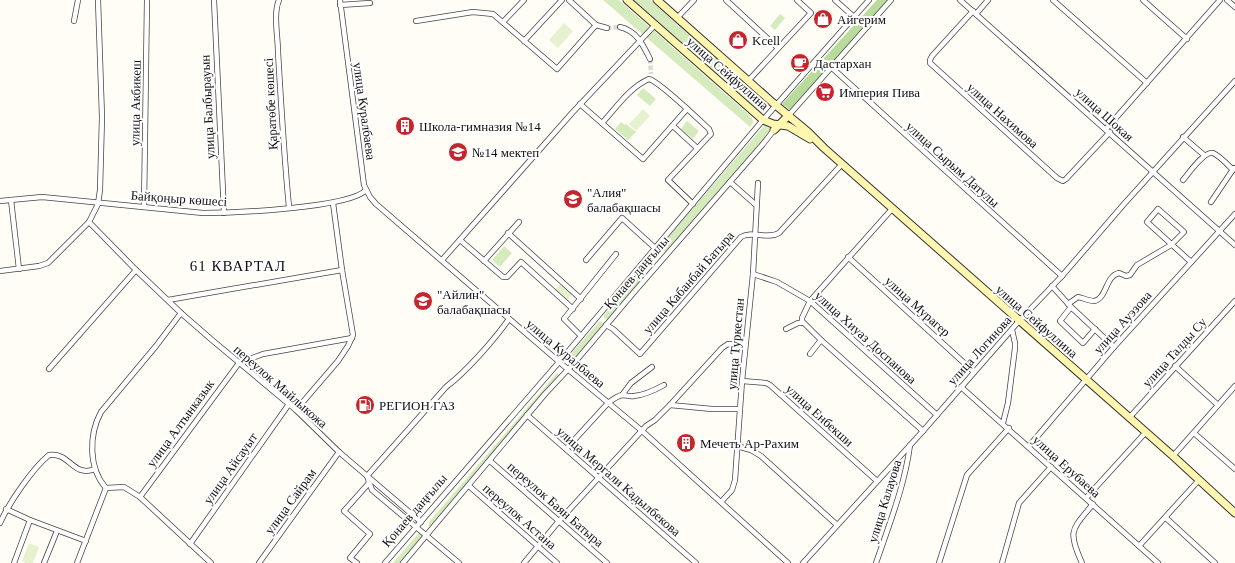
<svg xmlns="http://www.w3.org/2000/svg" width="1235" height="563" viewBox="0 0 1235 563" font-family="'Times New Roman',serif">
  <rect width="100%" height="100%" fill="#fffdf5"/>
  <!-- green -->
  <g fill="#d5ebbd">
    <polygon points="603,0 619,0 747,113 752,118 753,122 750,127"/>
    <polygon points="631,0 650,0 766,102 768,105 766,111 762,113 758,112"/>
    <polygon points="780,14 785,18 775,30 770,26"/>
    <polygon points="643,88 656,99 650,106 637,95"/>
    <polygon points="687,121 699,131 693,139 681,129"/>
    <polygon points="621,122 625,125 626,124 636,132 628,140 615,129"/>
    <polygon points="765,126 770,129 770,133 666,252 663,251 661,246 663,243 762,128"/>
    <polygon points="504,246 512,253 500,267 492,260"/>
    <polygon points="643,271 646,273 646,276 608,320 604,318 604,315"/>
    <polygon points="600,321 602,322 604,325 574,360 571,362 569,361 568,358 569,356"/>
    <polygon points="557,373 561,376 431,526 429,526 429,522"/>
    <polygon points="419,533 422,535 422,538 402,563 393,563"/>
  </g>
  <!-- forest -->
  <polygon fill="#b9dc9c" points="877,0 888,0 790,110 782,104"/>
  <!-- pitch -->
  <g fill="#e6f2cf">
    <polygon points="564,23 573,31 558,48 549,40"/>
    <polygon points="643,109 650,116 636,131 629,124"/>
    <polygon points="562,283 573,293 566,302 554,291"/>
    <polygon points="29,543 39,547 33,563 26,563 22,561"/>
  </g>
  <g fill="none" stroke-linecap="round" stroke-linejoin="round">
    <!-- street-tunnel -->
    <g stroke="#dbdad3" stroke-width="4.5" stroke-dasharray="4.5 2" stroke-linecap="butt">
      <polyline points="607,28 620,27"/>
      <polyline points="650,59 651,74"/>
    </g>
    <defs>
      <g id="street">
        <polyline points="214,0 224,213"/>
        <path d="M 279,0 C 273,14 278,37 278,52 C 281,104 284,156 289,207"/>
        <polyline points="340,0 364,185 370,197 376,204 564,366 641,430 788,563"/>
        <polyline points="569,0 596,25 607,28"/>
        <polyline points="726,0 778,48"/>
        <polyline points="835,0 854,17"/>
        <polyline points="960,0 1235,245"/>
        <polyline points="1053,0 1147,83"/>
        <polyline points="1143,0 1187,39"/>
        <polyline points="1227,0 1235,7"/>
        <polyline points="340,5 370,3"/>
        <polyline points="973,11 932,56 930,60 930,63 1057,178 1063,181 1066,179 1110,132"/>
        <polyline points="976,14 988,0"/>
        <polyline points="677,18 694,0"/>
        <polyline points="74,21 78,0"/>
        <polyline points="416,21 473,12 493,14 557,69 596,25"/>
        <polyline points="503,22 524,0"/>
        <path d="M 620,27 C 637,31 643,45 650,59"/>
        <polyline points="524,41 562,0"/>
        <polyline points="831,67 1062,276"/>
        <polyline points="748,81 811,13 797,0"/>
        <polyline points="580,104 643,159 687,109"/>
        <polyline points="789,115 891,0"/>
        <path d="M 602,123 C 616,108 630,87 649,79 C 659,81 699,120 709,129 L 711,134 L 668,180 L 693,204"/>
        <polyline points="673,126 697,148"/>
        <polyline points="1106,129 1220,0"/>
        <polyline points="1183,137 1204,155"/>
        <path d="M 1183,180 C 1189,173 1204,151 1213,153 C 1220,156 1228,165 1233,170"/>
        <polyline points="730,182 756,205"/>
        <polyline points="11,200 19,269"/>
        <path d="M 0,201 L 42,197 L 203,213 C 232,213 350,208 366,190"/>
        <polyline points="1211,202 1234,168"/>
        <polyline points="144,207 147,0"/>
        <polyline points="892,209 810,301 802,318 802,321 821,340 923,431"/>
        <polyline points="89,222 136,270 181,313 212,340 296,410 339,452 421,522"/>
        <polyline points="508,233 581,299"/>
        <polyline points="460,240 503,277 507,277 521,262 573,309"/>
        <polyline points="848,257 974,372"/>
        <polyline points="442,260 572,113 655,25"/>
        <polyline points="586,260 622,218 655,248"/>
        <polyline points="484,261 519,222"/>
        <polyline points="0,271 39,266 48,263 89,222 98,204 100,190 102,117 98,0"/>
        <polyline points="753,274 777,282 810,301 937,415"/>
        <polyline points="1052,286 1071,307 1114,347"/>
        <polyline points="168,300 342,270"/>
        <path d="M 1068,304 L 1078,297 C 1083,298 1089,301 1094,301 C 1107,299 1105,276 1119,273 L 1126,276 L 1130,275 L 1137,265 L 1171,245 L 1184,232 L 1158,209 L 1147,222 L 1191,262"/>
        <polyline points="1071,307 1060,321 1083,343 1095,329"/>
        <path d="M 606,325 L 613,329 L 640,354 L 741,237 C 752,230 768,240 779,233 L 842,164"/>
        <polyline points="786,329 798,323 802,323"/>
        <polyline points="581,336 564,319 616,254"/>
        <polyline points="810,354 821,340"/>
        <polyline points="1175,366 1218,405"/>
        <polyline points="49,369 136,270"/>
        <polyline points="742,381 766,383 770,385 877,481"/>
        <polyline points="961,387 1158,563"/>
        <polyline points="622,395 631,383 652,367"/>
        <polyline points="670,405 712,409 740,409"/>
        <polyline points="296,410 338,361 348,346 353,335 342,270 333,203"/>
        <polyline points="527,415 696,563"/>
        <polyline points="1129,418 1235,301"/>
        <polyline points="1003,423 1008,403 1015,348 1015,343 1012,330"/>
        <polyline points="1194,433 1235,469"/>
        <polyline points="737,446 751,450 761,456 837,525"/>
        <polyline points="1029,446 1114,347 1235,214"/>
        <path d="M 566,449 L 608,403 C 612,400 617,396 622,395 C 626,395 630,397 634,396 C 645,395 655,390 664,385"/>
        <polyline points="1173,456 1235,386"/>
        <polyline points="490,461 607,563"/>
        <path d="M 367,476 L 446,387 C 467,371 494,340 509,319"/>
        <polyline points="367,476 372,490 459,563"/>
        <polyline points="469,486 557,563"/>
        <path d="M 106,488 C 88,468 89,434 101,412 L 156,346 L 181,313"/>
        <polyline points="106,488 124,487 140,497 211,563"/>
        <polyline points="140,497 239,363 263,354 352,338"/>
        <polyline points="1086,498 1146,432"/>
        <polyline points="721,502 732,490 735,480 742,381 753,274 758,183"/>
        <polyline points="6,509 30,520 86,541"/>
        <polyline points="1166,518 1215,563"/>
        <path d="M 0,523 C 9,503 32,469 49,455 C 70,452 73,478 95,469"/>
        <polyline points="190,544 289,404"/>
        <polyline points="1139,546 1199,480"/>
        <polyline points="14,563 30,520"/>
        <polyline points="44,563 57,531"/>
        <polyline points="77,563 106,488"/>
        <polyline points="259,563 339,452"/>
        <polyline points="357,563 350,558 370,534 344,511 369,483"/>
        <polyline points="385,563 566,354 763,120 869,0"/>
        <polyline points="403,563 545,394 575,362 635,291 763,144 774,130"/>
        <polyline points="524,563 559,521 646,426 655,420 670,405 722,348 728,344 745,345"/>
        <polyline points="803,563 923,431 1019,321 1062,276 1124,204 1235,81"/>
        <path d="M 876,563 C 889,525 905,485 910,445"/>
        <polyline points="939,563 967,475 1009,428"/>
        <polyline points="1002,563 1019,503 1051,467"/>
        <path d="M 1082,563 C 1067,530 1072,530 1093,504"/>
      </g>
      <g id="secondary">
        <polyline points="627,0 763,120 773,124 788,126 810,139"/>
        <polyline points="657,0 772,102 808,132 824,148 1173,456 1235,513"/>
        <polyline points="774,130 789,115"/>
      </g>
    </defs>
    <!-- street casing -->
    <use href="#street" stroke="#444" stroke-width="6"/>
    <!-- secondary casing -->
    <use href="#secondary" stroke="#333" stroke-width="9"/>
    <!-- street -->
    <use href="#street" stroke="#fff" stroke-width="4.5"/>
    <!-- secondary -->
    <use href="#secondary" stroke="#fff6b0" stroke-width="7"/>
  </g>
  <!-- icons -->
  <defs>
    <symbol id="shop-disc" viewBox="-11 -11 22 22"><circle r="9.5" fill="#c4262e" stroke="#fff"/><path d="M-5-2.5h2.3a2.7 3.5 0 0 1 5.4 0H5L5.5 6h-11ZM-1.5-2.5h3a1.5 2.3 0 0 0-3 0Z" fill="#fff"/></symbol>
    <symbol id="cafe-disc" viewBox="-11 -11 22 22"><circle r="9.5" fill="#c4262e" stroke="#fff"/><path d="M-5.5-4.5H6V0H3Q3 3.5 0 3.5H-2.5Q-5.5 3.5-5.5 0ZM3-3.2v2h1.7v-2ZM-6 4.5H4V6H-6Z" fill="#fff"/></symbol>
    <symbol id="supermarket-disc" viewBox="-11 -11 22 22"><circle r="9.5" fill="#c4262e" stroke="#fff"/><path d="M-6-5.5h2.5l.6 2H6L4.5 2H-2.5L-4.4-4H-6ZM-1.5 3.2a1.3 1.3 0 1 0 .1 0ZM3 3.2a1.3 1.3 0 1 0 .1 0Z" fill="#fff"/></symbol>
    <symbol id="building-disc" viewBox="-11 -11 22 22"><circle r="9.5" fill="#c4262e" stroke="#fff"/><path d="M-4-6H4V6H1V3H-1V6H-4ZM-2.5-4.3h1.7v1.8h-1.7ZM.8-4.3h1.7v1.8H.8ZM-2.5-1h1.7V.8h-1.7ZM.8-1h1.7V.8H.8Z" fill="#fff"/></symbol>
    <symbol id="school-disc" viewBox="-11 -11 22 22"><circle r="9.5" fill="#c4262e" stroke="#fff"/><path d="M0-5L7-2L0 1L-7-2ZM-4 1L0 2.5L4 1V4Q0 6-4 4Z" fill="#fff"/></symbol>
    <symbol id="fuel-disc" viewBox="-11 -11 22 22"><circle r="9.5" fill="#c4262e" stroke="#fff"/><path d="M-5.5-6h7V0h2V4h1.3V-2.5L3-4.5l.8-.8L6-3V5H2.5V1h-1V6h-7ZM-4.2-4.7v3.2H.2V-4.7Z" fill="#fff"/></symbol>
  </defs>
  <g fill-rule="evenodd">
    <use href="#shop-disc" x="812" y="8" width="22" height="22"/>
    <use href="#shop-disc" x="727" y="29" width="22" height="22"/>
    <use href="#cafe-disc" x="789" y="52" width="22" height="22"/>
    <use href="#supermarket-disc" x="814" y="81" width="22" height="22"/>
    <use href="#building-disc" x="394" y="115" width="22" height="22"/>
    <use href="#school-disc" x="447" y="141" width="22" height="22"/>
    <use href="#school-disc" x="562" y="188" width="22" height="22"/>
    <use href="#school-disc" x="412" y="290" width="22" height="22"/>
    <use href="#fuel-disc" x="354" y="394" width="22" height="22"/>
    <use href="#building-disc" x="675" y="432" width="22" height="22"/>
  </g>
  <g text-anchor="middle" stroke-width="4" stroke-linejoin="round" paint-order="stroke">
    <!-- poi labels -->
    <g font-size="13" fill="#111" stroke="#fff" text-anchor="start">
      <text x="837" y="24">Айгерим</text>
      <text x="752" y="45">Kcell</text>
      <text x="814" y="68">Дастархан</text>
      <text x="839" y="97">Империя Пива</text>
      <text x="419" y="131">Школа-гимназия №14</text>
      <text x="472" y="157">№14 мектеп</text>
      <text x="587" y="197">"Алия"<tspan x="587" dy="15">балабақшасы</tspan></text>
      <text x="437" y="299">"Айлин"<tspan x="437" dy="15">балабақшасы</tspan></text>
      <text x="379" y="410">РЕГИОН ГАЗ</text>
      <text x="700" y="448">Мечеть Ар-Рахим</text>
    </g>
    <!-- street labels -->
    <g font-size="13" fill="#111" stroke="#fff">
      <text transform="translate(728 73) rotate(41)" y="5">улица Сейфуллина</text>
      <text transform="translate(135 103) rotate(-89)" y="5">улица Акбикеш</text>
      <text transform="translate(270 104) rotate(-93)" y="5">Қаратөбе көшесі</text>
      <text transform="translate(207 107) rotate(-93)" y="5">улица Балбырауын</text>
      <text transform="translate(365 111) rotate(82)" y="5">улица Куралбаева</text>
      <text transform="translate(1105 114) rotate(42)" y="5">улица Шокая</text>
      <text transform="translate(1003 115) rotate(42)" y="5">улица Нахимова</text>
      <text transform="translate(953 164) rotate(42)" y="5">улица Сырым Датулы</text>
      <text transform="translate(179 198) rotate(4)" y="5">Байқоңыр көшесі</text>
      <text transform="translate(636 272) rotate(-49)" y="5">Қонаев даңғылы</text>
      <text transform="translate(688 282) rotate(-49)" y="5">улица Кабанбай Батыра</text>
      <text transform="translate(918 306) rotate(42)" y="5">улица Мурагер</text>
      <text transform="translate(1037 321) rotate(41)" y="5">улица Сейфуллина</text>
      <text transform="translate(1122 322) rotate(-48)" y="5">улица Ауэзова</text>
      <text transform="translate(866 337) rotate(42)" y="5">улица Хиуаз Доспанова</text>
      <text transform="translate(735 344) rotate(-85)" y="5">улица Туркестан</text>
      <text transform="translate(979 350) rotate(-48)" y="5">улица Логинова</text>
      <text transform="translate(1174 352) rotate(-48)" y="5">улица Талды Су</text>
      <text transform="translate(566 353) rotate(40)" y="5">улица Куралбаева</text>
      <text transform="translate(281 386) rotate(41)" y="5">переулок Майлыкожа</text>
      <text transform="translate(820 415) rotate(42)" y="5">улица Енбекши</text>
      <text transform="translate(180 423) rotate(-54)" y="5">улица Алтынказык</text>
      <text transform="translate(1067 466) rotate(42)" y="5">улица Ерубаева</text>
      <text transform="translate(230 468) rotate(-55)" y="5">улица Айсауыт</text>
      <text transform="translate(619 481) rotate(41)" y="5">улица Мергали Кадылбекова</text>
      <text transform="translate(290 501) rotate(-54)" y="5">улица Сайрам</text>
      <text transform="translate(884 501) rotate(-73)" y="5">улица Калауова</text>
      <text transform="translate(556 504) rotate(41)" y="5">переулок Баян Батыра</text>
      <text transform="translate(414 510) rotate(-49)" y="5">Қонаев даңғылы</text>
      <text transform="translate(520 516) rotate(41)" y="5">переулок Астана</text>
    </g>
    <!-- quarter labels -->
    <g font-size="15" letter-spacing="1" fill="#111" stroke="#fff">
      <text x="238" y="271">61 КВАРТАЛ</text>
    </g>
  </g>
</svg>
